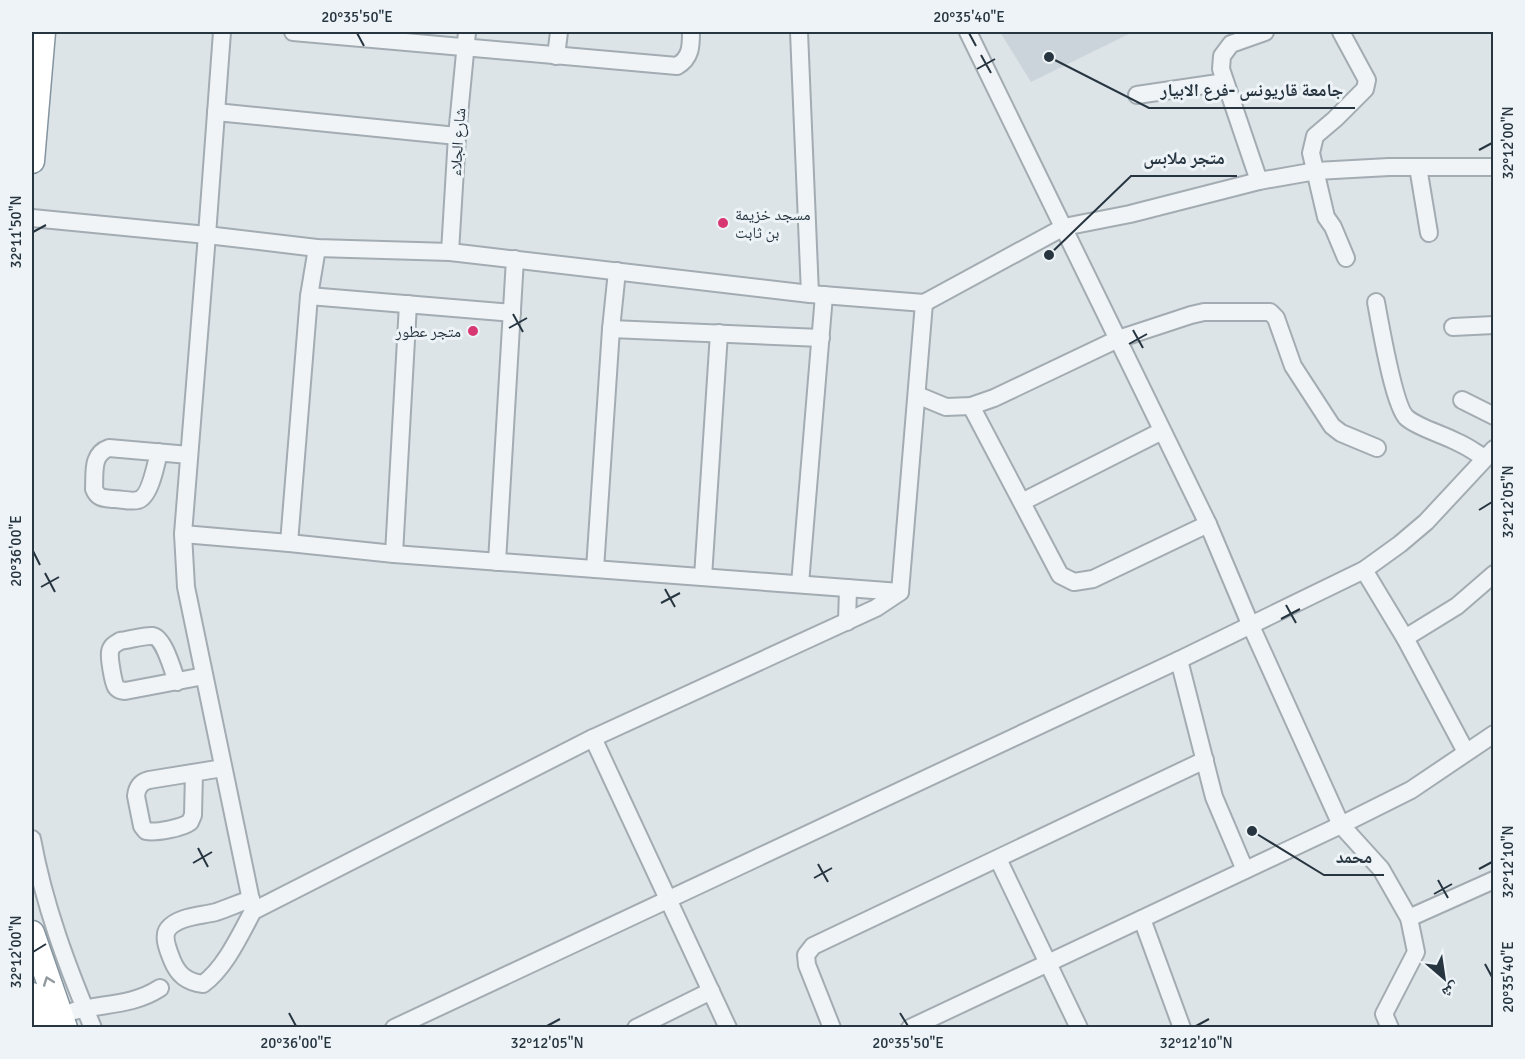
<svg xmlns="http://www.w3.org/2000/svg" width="1525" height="1059" viewBox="0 0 1525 1059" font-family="Signika,'Noto Naskh Arabic',sans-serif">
  <rect width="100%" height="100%" fill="#dde4e8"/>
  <!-- built -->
  <polygon fill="#cbd4db" points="1000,32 1133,32 1031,82"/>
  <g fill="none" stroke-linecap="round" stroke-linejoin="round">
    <defs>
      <g id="minor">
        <polyline points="222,32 207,235 183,534 289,543 394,554 900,592"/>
        <path d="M 293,32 L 677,66 C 691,58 691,46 691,32"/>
        <polyline points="799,32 810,294"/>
        <polyline points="968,32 1208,524 1251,626 1341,825 1381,869 1409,918 1416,952 1384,1014 1390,1028"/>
        <polyline points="1341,32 1367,80 1365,89 1335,119 1315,136 1311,153 1326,217 1333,227 1346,258"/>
        <polyline points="556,56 559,32"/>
        <polyline points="1137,95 1225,82"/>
        <polyline points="216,112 457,136"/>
        <polyline points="1418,167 1429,233"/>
        <polyline points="1259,181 1221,69 1222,56 1231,44 1265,32"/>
        <polyline points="32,218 207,235 317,248 450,252 810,294 924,303 1064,227 1130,214 1259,181 1316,171 1389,167 1494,167"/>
        <polyline points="450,252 457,136 467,32"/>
        <polyline points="309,296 512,313"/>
        <path d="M 1376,302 C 1380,323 1394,407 1407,418 C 1419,428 1442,434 1457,442 C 1467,446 1476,453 1485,458"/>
        <polyline points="1453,327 1494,325"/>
        <polyline points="611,329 821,338"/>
        <polyline points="917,395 946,407 971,406 994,398 1118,339 1191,315 1204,312 1270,312 1276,318 1293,366 1332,426 1341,433 1377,448"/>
        <polyline points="1462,400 1494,416"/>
        <polyline points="971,406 1060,575 1074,582 1093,579 1208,524"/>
        <path d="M 159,452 C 156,464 150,497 138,500 C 131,502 121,499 114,499 C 104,498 98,499 94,489 C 95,474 91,454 109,448 L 189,455"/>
        <polyline points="1022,502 1162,431"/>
        <polyline points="183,534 186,587 253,910"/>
        <polyline points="289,543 309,296 317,248"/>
        <polyline points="394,554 408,304"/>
        <polyline points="497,562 515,259"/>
        <polyline points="595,569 611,329 617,271"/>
        <polyline points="1364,570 1405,638 1466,752"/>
        <polyline points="703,577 719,333"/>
        <polyline points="800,584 824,295"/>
        <polyline points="847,622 848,588"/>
        <polyline points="1405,638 1457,606 1494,574"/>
        <polyline points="1179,660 1214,797 1245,870"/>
        <path d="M 177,682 C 173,671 164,638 153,636 C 145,635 129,640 120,641 C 115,644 111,646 110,652 C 109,658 113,682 116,687 C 119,691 120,690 125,691 L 204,676"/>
        <polyline points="593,738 728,1028"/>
        <path d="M 194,773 L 193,815 L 190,822 C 182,828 156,833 146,831 L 142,826 L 136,796 C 137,787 141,782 149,780 L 223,768"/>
        <path d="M 32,839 C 44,905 67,966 93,1028"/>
        <polyline points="998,859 1079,1028"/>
        <path d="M 251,899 C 239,903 228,908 216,912 C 202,916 178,916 168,929 C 162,937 169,952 172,960 C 178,975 187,982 203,984 C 225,968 240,935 253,911 L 593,738 L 876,608 L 900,592 L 924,303"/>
        <polyline points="1409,918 1494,880"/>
        <polyline points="1142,919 1182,1028"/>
        <path d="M 74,1011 C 105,1003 132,1006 160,988"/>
        <polyline points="394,1028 1179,660 1364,570 1400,544 1426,522 1494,449"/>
        <polyline points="636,1028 711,991"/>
        <polyline points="832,1028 807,965 806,955 813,946 1205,760"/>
        <polyline points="910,1028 1341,825 1411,790 1494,734"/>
      </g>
      <g id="highway">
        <polyline points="32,161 43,32"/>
        <polyline points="32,933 65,1028"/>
        <polyline points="32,995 44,1028"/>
      </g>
    </defs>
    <!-- minor casing -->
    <use href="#minor" stroke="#a2acb2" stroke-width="20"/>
    <!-- highway casing -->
    <use href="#highway" stroke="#8495a0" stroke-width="27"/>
    <!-- minor -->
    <use href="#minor" stroke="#f0f4f6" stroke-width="16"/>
    <!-- highway -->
    <use href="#highway" stroke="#fff" stroke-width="24"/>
  </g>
  <!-- one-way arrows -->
  <defs><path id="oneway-chevron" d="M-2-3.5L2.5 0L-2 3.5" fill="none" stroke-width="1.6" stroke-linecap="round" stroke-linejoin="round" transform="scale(1.5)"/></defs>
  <use stroke="#929aa0" href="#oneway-chevron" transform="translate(48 981) rotate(-110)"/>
  <!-- ticks -->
  <path fill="none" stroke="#263540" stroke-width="2" d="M 357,33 L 364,46M 969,33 L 976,46M 981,55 L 991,73M 977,69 L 995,59M 1479,150 L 1492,143M 33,232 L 46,225M 513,314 L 523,332M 509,328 L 527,318M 1133,330 L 1143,348M 1129,344 L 1147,334M 1479,510 L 1492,502M 33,551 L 40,565M 45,573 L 55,592M 41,587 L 59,577M 665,589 L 675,607M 661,603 L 680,593M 1286,605 L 1296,623M 1281,619 L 1300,609M 198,848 L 208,867M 193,863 L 212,852M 818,864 L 828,882M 1479,869 L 1492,862M 814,878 L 832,868M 1438,880 L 1448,898M 1434,894 L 1452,884M 33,952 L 46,944M 1485,964 L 1492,977M 289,1013 L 296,1026M 900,1013 L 908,1026M 547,1026 L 560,1019M 1196,1026 L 1209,1019"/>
  <!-- markers -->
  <g fill="#d83871" stroke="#edf3f6" stroke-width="2">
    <circle cx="723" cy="223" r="6"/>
    <circle cx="473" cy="331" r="6"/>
  </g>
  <g text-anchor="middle" stroke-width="6" stroke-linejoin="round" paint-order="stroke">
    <!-- street labels -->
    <g font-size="16" fill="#263540" stroke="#edf3f6">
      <text transform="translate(457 142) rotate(-86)" y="6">شارع الجلاء</text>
    </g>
    <!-- poi labels -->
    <g font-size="16" fill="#263540" stroke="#edf3f6" text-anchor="start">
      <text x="735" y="220">مسجد خزيمة<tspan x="735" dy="18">بن ثابت</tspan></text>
      <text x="461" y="337" text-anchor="end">متجر عطور</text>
    </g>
  </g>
  <!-- callouts -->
  <path fill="none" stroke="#263540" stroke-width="2" d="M1049 57L1149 108H1355M1049 255L1131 176H1237M1252 831L1324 875H1384"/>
  <g fill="#263540" stroke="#edf3f6" stroke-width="2">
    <circle cx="1049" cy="57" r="6"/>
    <circle cx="1049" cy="255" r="6"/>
    <circle cx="1252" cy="831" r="6"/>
  </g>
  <g font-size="18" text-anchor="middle" font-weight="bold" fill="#263540" stroke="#edf3f6" stroke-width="6" stroke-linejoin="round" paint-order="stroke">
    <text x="1252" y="96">جامعة قاريونس -فرع الابيار</text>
    <text x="1184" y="164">متجر ملابس</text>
    <text x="1354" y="863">محمد</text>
  </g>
  <!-- border -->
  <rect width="1525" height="1059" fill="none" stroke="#edf3f6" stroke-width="66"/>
  <!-- north arrow -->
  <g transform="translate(1444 978) rotate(151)" stroke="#edf3f6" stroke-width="4.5" paint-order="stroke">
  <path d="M0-4.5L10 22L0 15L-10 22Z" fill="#263540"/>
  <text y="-9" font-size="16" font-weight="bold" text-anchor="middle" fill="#263540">ش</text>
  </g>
  <rect x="33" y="33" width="1459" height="993" fill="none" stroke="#263540" stroke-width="2"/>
  <g font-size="15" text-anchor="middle" fill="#263540">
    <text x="357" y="22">20°35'50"E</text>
    <text x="969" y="22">20°35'40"E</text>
    <text transform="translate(1508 143) rotate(-90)" y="5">32°12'00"N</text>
    <text transform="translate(16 232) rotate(-90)" y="5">32°11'50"N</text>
    <text transform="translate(1508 502) rotate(-90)" y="5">32°12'05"N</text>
    <text transform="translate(16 551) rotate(-90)" y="5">20°36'00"E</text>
    <text transform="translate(1508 862) rotate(-90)" y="5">32°12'10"N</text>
    <text transform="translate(16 952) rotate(-90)" y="5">32°12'00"N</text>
    <text transform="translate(1508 977) rotate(-90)" y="5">20°35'40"E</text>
    <text x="296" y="1048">20°36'00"E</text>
    <text x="547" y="1048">32°12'05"N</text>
    <text x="908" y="1048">20°35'50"E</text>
    <text x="1196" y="1048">32°12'10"N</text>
  </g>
</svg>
